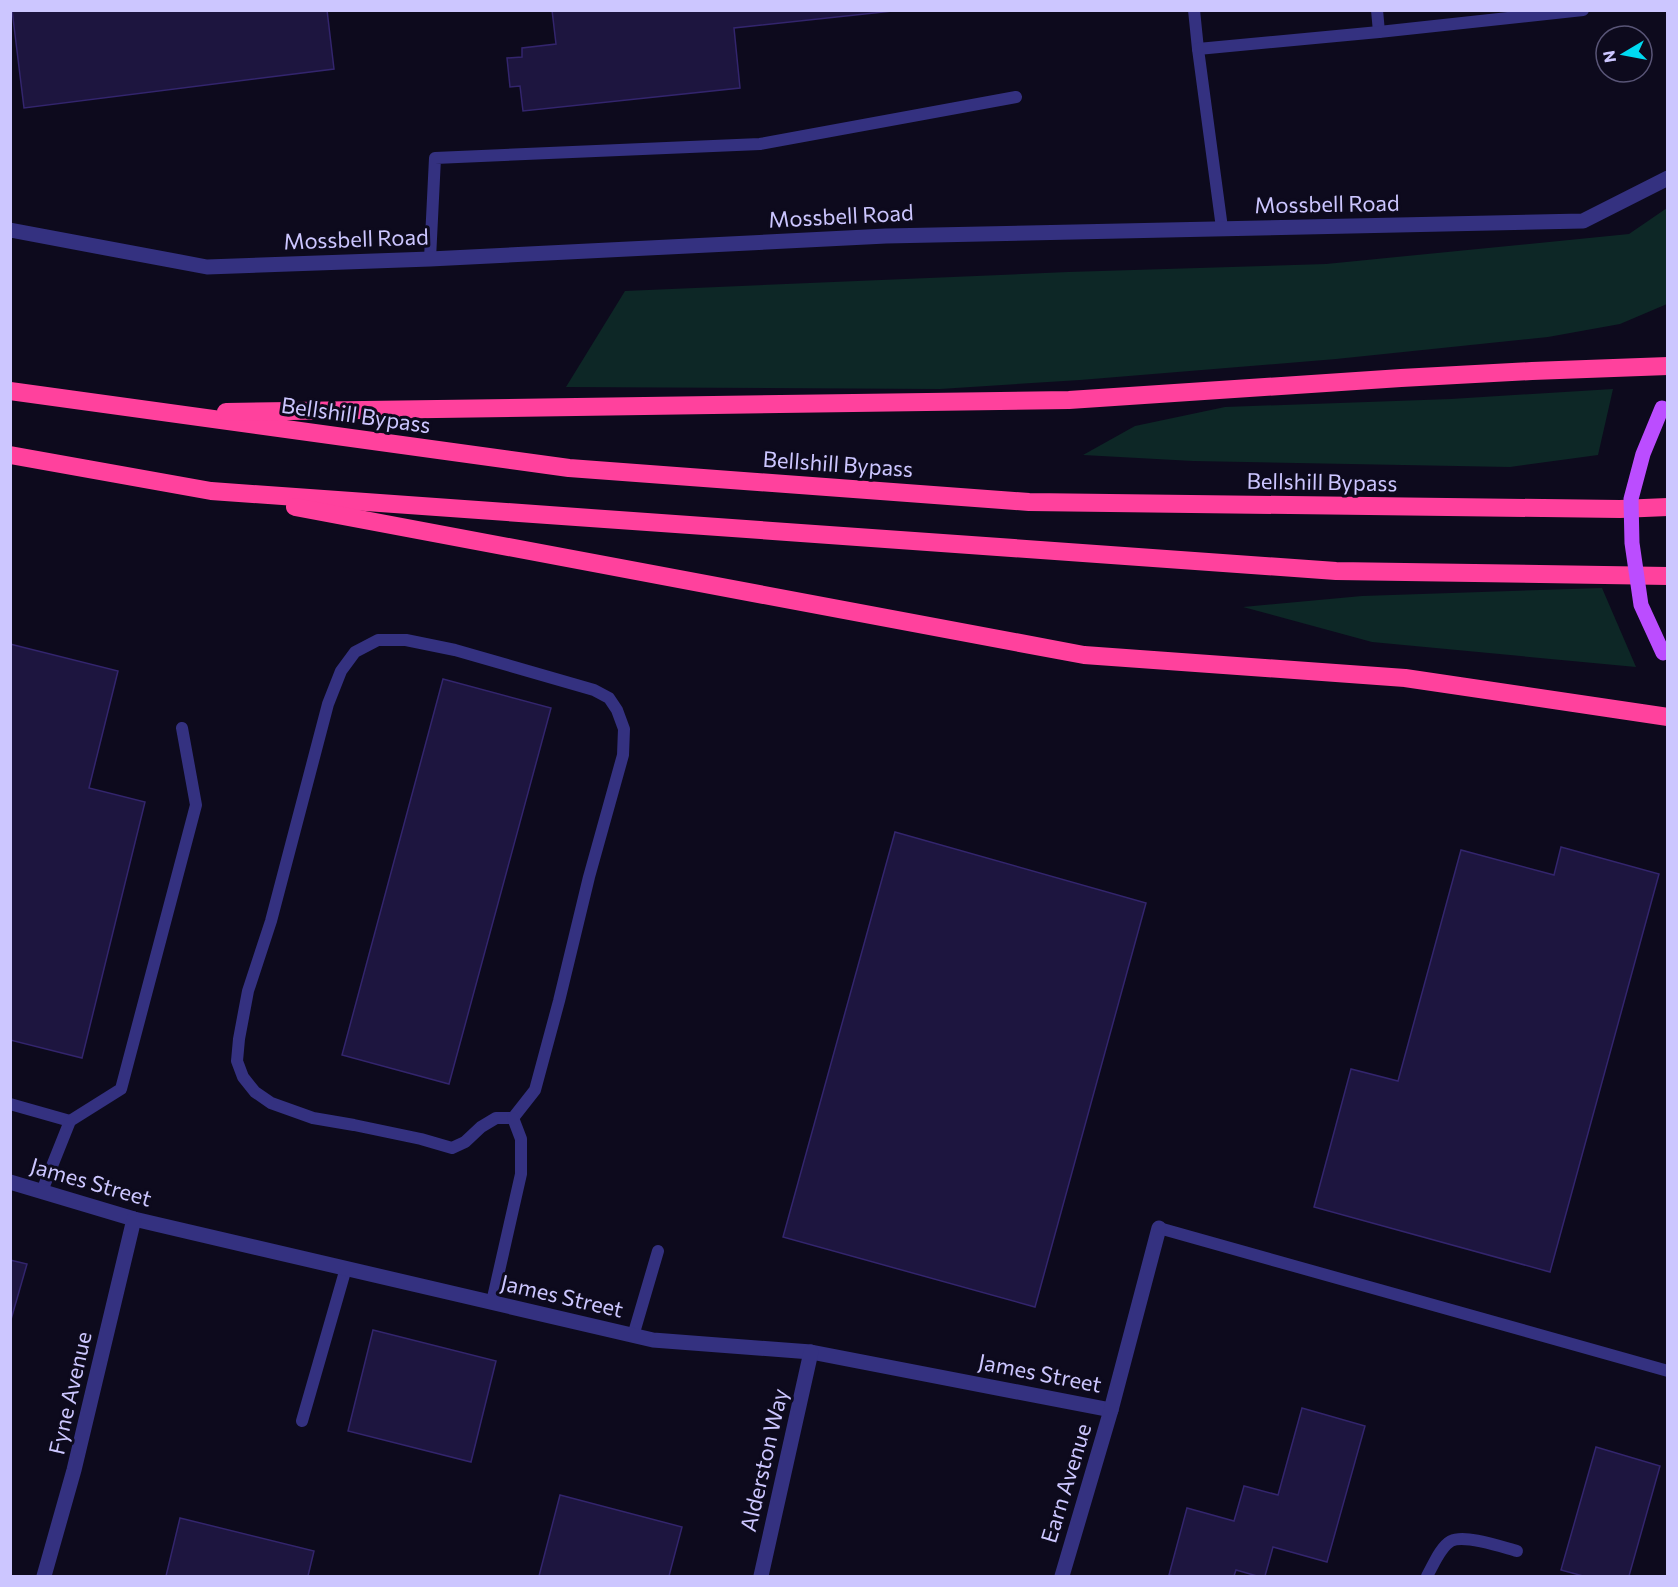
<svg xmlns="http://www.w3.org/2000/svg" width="1678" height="1587" viewBox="0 0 1678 1587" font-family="Commissioner,sans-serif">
  <rect width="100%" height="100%" fill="#0d0a1d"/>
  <!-- green -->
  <g fill="#0d2726">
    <polygon points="1667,208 1667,304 1620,324 1548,337 1336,359 1080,380 940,389 566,387 625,291 1068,272 1326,264 1629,234"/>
    <polygon points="1613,389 1598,455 1510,467 1193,461 1083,455 1135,426 1225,407 1451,399"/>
    <polygon points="1602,588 1636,667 1372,642 1243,607 1362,596"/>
  </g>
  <!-- building -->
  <g fill="#1d153f" stroke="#33256d" stroke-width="1.5">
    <polygon points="12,10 327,10 334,69 24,108"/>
    <polygon points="552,10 902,10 734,28 740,88 523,111 520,86 510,87 507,58 522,57 522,48 556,44"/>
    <polygon points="10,644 118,671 89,788 145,802 82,1058 10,1040"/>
    <polygon points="443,679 551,708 449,1084 342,1055"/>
    <polygon points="895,832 1146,903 1035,1307 783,1237"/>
    <polygon points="1561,847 1659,874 1550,1272 1314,1207 1351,1069 1398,1081 1461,850 1554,875"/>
    <polygon points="10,1260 27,1264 10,1323"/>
    <polygon points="373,1330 496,1361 471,1462 348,1431"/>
    <polygon points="1302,1408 1365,1426 1327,1562 1273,1547 1265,1576 1257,1576 1236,1570 1234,1576 1174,1576 1169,1575 1187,1508 1234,1521 1244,1486 1278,1495"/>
    <polygon points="1596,1447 1660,1466 1629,1576 1583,1576 1561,1570"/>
    <polygon points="560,1495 682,1527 669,1576 539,1576"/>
    <polygon points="180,1518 314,1551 308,1576 166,1576"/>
  </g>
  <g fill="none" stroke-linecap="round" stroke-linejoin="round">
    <!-- lane -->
    <g stroke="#343180" stroke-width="12">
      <polyline points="1194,10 1198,49"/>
      <polyline points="1377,10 1379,32"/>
      <polyline points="1222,228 1198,49 1379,32 1583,10"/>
      <polyline points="430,259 435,158 760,144 1016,97"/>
      <polygon points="378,640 406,640 455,650 594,690 609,698 617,710 624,729 623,755 589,877 559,1001 535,1090 513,1118 496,1118 481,1127 465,1142 452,1148 421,1139 354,1125 313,1118 271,1103 255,1092 243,1077 237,1061 239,1039 248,991 271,921 328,704 341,671 355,652"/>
      <polyline points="10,1104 70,1121"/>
      <polyline points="42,1191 70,1121 121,1089 196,805 182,728"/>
      <polyline points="1159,1228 1668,1371"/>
      <polyline points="492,1302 521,1174 521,1139 513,1118"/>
      <polyline points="633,1336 658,1251"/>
      <polyline points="302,1421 346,1268"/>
      <path d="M 1427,1576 C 1433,1566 1440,1547 1451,1541 C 1465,1534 1502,1547 1517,1551"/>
    </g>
    <!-- street -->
    <g stroke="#343180" stroke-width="15">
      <polyline points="10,230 207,267 430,259 886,236 1583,221 1668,178"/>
      <polyline points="10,1182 134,1219 653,1340 811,1352 1111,1410"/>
      <polyline points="44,1576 74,1470 134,1219"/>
      <polyline points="761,1576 811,1352"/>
      <polyline points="1062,1576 1111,1410 1159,1228"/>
    </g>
    <!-- highway -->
    <g stroke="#ff419d" stroke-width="18">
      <polyline points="10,391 569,468 1029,502 1620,509 1668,507"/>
      <polyline points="226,412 1069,400 1401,378 1532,371 1668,366"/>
      <polyline points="10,455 211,491 1336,571 1668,576"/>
      <polyline points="295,507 1084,655 1405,678 1668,717"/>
    </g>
    <!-- primary-bridge -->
    <polyline stroke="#bb4dff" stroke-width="15" points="1662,408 1643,454 1631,499 1632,543 1641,605 1663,653"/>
  </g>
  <g text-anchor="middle" stroke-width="6" stroke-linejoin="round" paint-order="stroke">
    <!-- street labels -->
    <g font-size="22" fill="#ccc6ff" stroke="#0d0a1d">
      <text transform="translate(1327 204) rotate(-1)" y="8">Mossbell Road</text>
      <text transform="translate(841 216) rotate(-3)" y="8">Mossbell Road</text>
      <text transform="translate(356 239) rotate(-2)" y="8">Mossbell Road</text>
      <text transform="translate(356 415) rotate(8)" y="8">Bellshill Bypass</text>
      <text transform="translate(838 464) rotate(4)" y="8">Bellshill Bypass</text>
      <text transform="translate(1322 482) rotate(1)" y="8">Bellshill Bypass</text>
      <text transform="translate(91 1182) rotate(16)" y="8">James Street</text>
      <text transform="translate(562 1296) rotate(13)" y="8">James Street</text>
      <text transform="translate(1040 1373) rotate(11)" y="8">James Street</text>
      <text transform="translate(70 1393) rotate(-77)" y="8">Fyne Avenue</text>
      <text transform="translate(764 1460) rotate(-77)" y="8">Alderston Way</text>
      <text transform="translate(1066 1483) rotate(-73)" y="8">Earn Avenue</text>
    </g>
  </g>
  <!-- border -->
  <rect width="1678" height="1587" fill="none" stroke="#ccc6ff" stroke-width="24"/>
  <!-- north arrow -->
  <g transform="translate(1624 54) rotate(260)"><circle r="28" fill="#0d0a1d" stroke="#595577" stroke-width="1.5"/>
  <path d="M0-4.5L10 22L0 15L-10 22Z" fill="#00daf1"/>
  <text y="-9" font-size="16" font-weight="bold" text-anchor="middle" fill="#ccc6ff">N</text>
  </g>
</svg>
